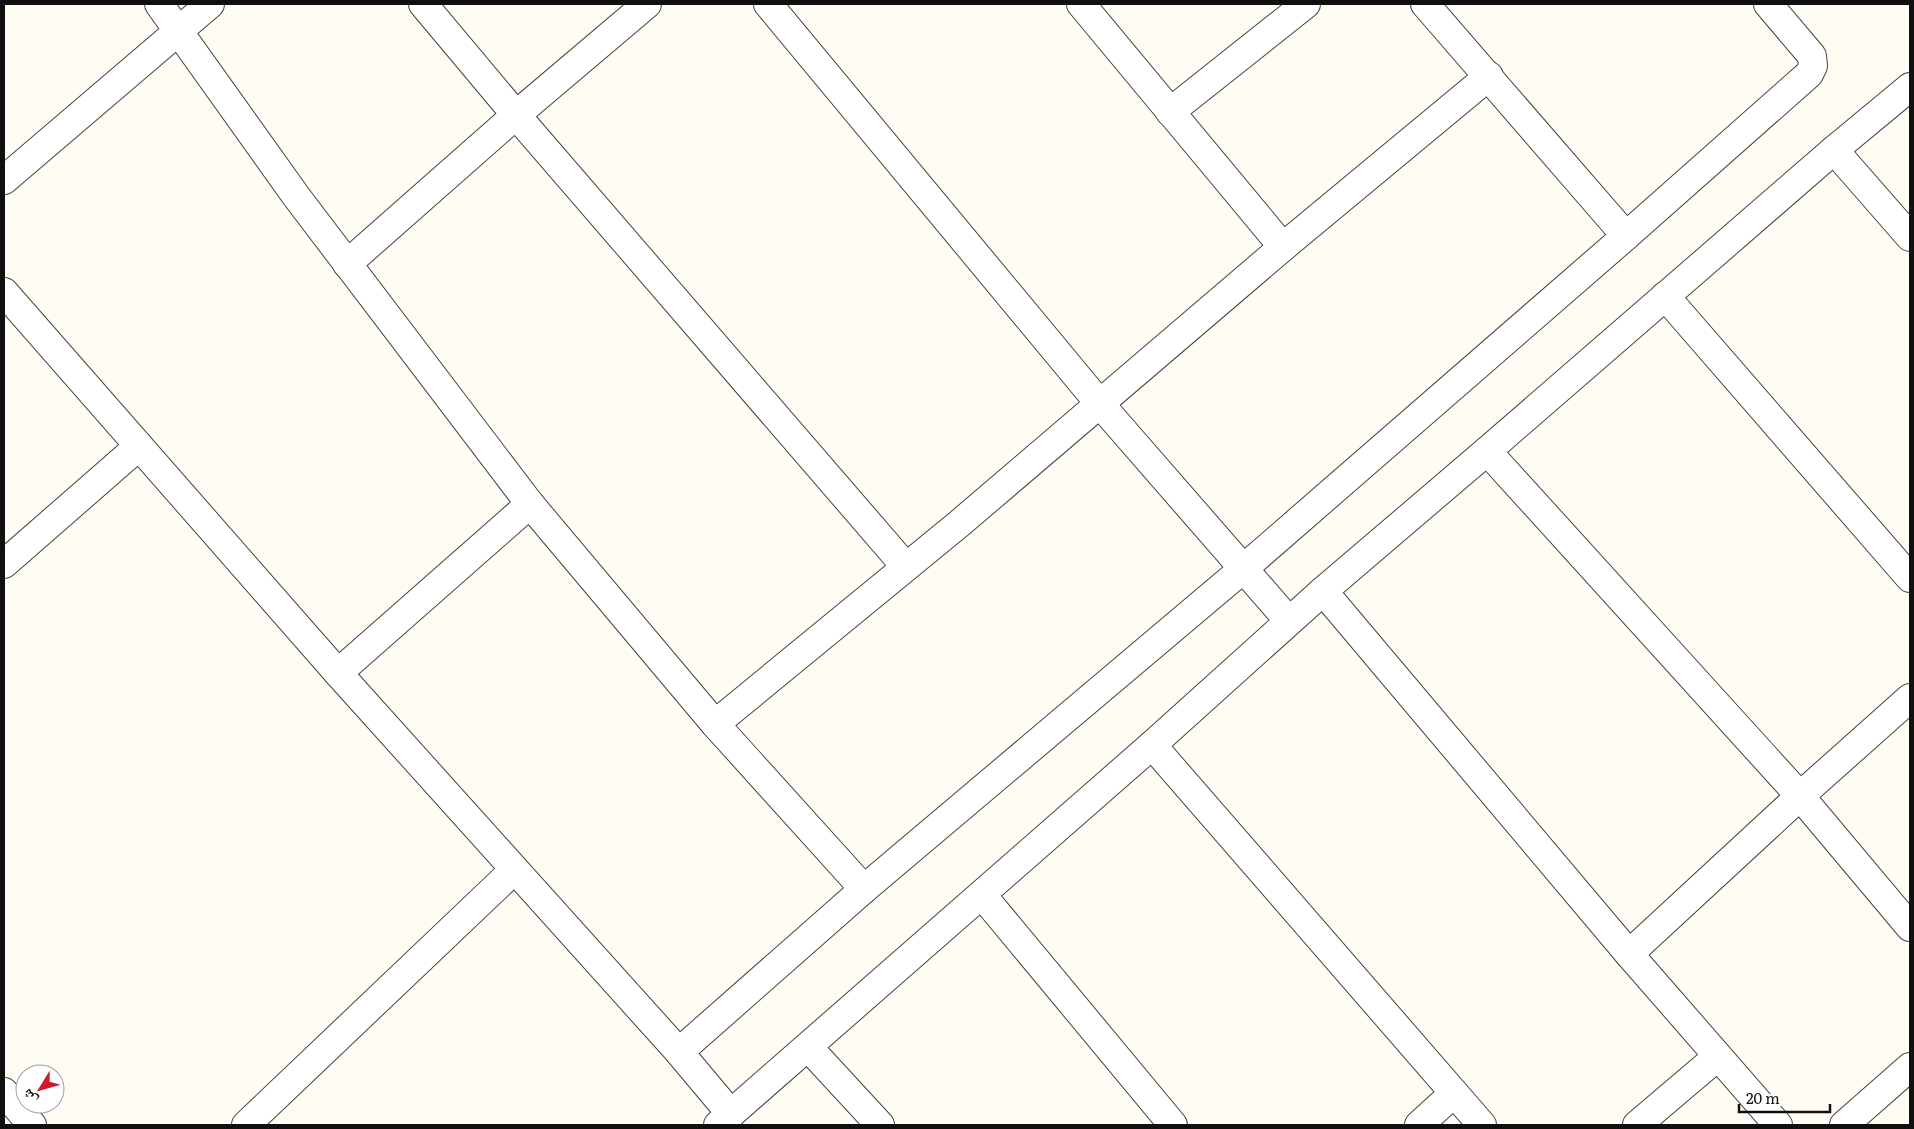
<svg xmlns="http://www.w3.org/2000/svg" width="1914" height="1129" viewBox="0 0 1914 1129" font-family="Literata,'Noto Naskh Arabic',serif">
  <rect width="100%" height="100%" fill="#fffcf3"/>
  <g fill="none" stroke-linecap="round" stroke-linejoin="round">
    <defs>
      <g id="minor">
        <polyline points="159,4 296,196 530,504 715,724 864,889"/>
        <polyline points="423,4 516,115 906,567"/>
        <polyline points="768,4 1100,404 1289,621"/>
        <polyline points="1081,4 1283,247"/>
        <polyline points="1425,4 1626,236"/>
        <polyline points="1170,112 1306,4"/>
        <polyline points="1834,150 1910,237"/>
        <polyline points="4,180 210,4"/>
        <polyline points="347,264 516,115 647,4"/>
        <polyline points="4,292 338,673 679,1052 731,1114"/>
        <polyline points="1665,296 1910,578"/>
        <polyline points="1487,451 1800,796 1910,927"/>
        <polyline points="4,564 139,446"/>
        <polyline points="1323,591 1629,954 1778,1125"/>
        <polyline points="338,673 530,504"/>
        <polyline points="715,724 960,523 1283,247 1489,76"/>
        <polyline points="1152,745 1482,1125"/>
        <polyline points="982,895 1173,1125"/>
        <polyline points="1629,954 1800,796 1910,698"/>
        <polyline points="808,1047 880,1125"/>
        <polyline points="679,1052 864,889 1243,569 1626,236 1809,74 1813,66 1812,56 1768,4"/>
        <polyline points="4,1092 32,1125"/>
        <polyline points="246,1125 514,870"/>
        <polyline points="718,1125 1152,745 1323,591 1487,451 1834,150 1910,87"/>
        <polyline points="1419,1125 1454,1093"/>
        <polyline points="1637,1125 1717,1057"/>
        <polyline points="1844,1125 1910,1067"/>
      </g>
    </defs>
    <!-- minor casing -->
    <use href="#minor" stroke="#434343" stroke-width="30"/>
    <!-- minor -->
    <use href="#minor" stroke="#fff" stroke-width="28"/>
  </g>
  <!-- border -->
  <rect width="1914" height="1129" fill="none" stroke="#101010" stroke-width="10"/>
  <!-- north arrow -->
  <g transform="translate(40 1089) rotate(233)"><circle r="24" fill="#ffffff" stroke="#9f9f9f"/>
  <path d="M0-4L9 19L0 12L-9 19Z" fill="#d0192c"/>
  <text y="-8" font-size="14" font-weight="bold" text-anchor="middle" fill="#101010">ش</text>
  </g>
  <!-- scale -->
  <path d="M1739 1104v8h91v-8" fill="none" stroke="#101010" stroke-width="2.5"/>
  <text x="1746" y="1104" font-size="15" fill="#101010" stroke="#ffffff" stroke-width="4" paint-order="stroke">20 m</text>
</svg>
